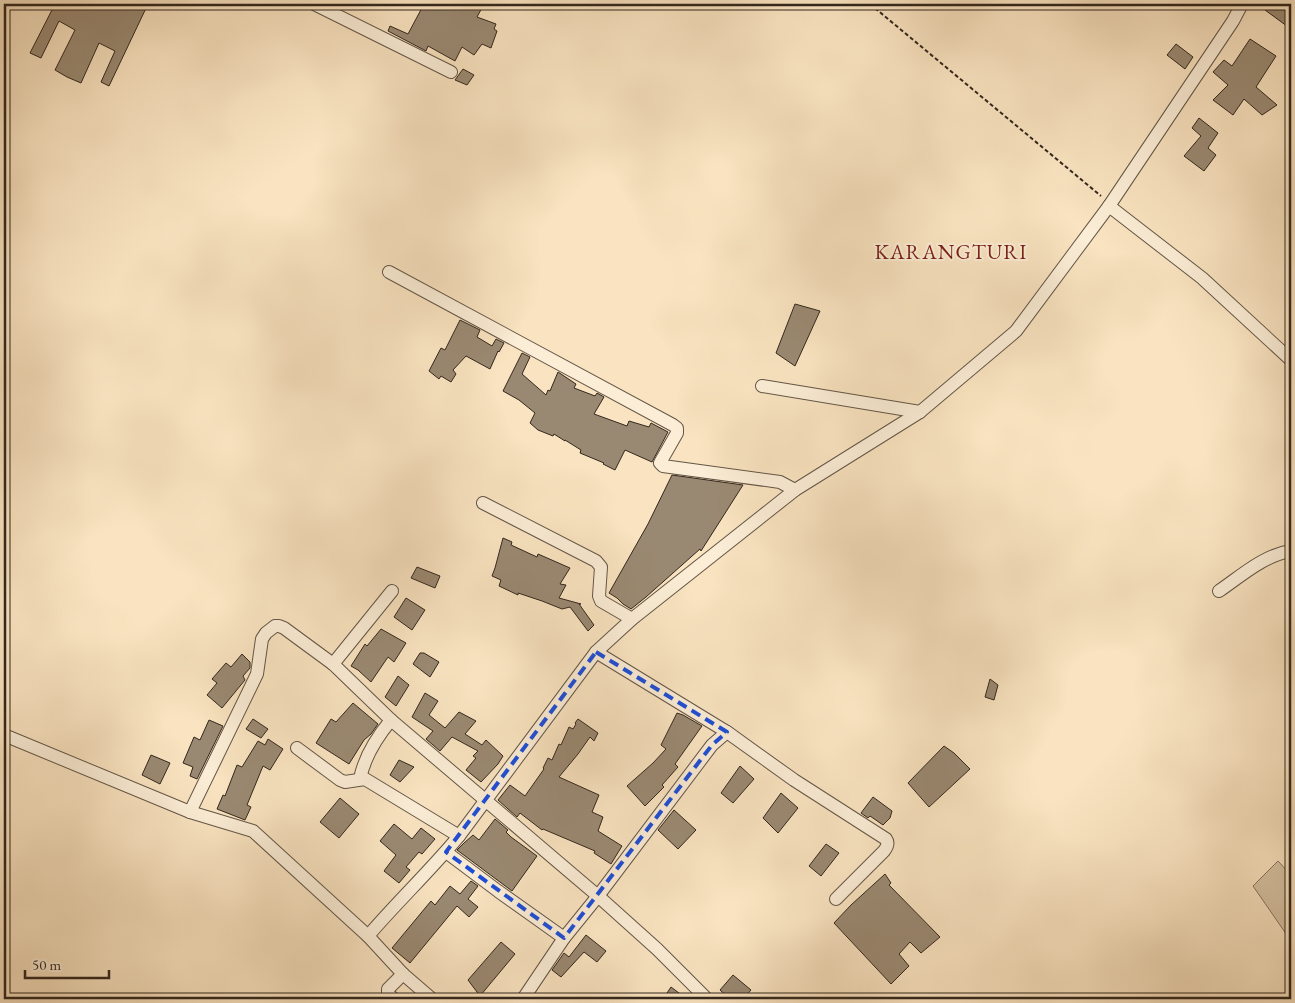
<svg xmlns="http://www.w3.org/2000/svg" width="1295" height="1003" viewBox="0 0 1295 1003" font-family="'EB Garamond',serif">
  <rect width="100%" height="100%" fill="#f9e3c0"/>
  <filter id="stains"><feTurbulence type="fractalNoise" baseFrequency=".004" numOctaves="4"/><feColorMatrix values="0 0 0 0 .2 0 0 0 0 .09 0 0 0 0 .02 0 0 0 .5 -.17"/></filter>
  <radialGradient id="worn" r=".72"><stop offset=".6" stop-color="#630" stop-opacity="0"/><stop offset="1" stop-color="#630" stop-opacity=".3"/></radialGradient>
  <!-- green -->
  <polygon fill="#d7c3a4" stroke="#857560" points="1278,861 1291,875 1291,941 1253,886"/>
  <!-- building -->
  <g fill="#9a8972" stroke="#33271d">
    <polygon points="55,4 148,4 109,86 101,82 115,51 99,43 81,83 67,77 55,70 75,30 59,21 41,58 30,53"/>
    <polygon points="424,4 484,4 477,17 496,24 494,29 497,31 491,48 482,44 474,55 462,47 455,61 428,46 426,51 388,31 390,26 408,34"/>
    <polygon points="1267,4 1280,4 1291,12 1291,29 1265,10"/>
    <polygon points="1250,39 1276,56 1256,87 1277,105 1262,115 1244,99 1233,115 1213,100 1228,85 1213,72 1224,60 1232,66"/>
    <polygon points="1176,44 1193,57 1185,69 1167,55"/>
    <polygon points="463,69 474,75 467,85 455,80"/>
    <polygon points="1199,118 1218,133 1208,148 1216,155 1204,171 1184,156 1201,136 1192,128"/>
    <polygon points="795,304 820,311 795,366 776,353"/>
    <polygon points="460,320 480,330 477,337 492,346 496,339 504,343 499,352 498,351 490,369 466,356 453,370 456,374 451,382 441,376 439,379 429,371 441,348 445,350"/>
    <polygon points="522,353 530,357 522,374 546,395 548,390 550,391 558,372 576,384 574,388 595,396 597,393 604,397 594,414 627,426 629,421 649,427 651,423 668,432 652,462 625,450 615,470 603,464 604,463 580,453 581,450 565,440 565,441 554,434 553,436 538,430 530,423 535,413 519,400 503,391"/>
    <polygon points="672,475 743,485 701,551 700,549 646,597 631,609 623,604 617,598 609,593 648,524"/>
    <polygon points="503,538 512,542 511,545 537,557 538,554 570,568 560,584 566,585 559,598 581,604 579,604 594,625 588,631 570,607 562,609 542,601 518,593 518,595 499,586 501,580 492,576 495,568"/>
    <polygon points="417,567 440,576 435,588 411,578"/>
    <polygon points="406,598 425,610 412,630 394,617"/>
    <polygon points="381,629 406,643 394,662 388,657 371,682 358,670 351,666 365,644 367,646"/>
    <polygon points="420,653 424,653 439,662 430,677 413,664"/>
    <polygon points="242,654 250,662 250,668 243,676 245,680 222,708 207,695 217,683 212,679 226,663 231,667"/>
    <polygon points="398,676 409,685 396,706 385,697"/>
    <polygon points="990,679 998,685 994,700 985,697"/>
    <polygon points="425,693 438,701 429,715 445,728 459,712 476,721 465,734 482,745 486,740 503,756 498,764 481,782 466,770 476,758 473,756 478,751 452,737 440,751 426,739 433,731 412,717"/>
    <polygon points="353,703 378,724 371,734 364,740 349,764 316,743 331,719 336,722"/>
    <polygon points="677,713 683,715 702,726 675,764 678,767 662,785 664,787 645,806 627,786 653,763 666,749 661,745"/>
    <polygon points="253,719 268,729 261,738 246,729"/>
    <polygon points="578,719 598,733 594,741 590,737 578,754 559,777 599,795 592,812 603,817 598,831 622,846 611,864 594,853 595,851 543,829 542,830 520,813 517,817 498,800 510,785 525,796 544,769 543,768 548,758 552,760 559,744 561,745 569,727 573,729 576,724 575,723"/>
    <polygon points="209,720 223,726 197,779 190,776 193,767 183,763 194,737 200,740"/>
    <polygon points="268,739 283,749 270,770 263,766 247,805 251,807 245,820 217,809 223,795 225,796 237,765 242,767 258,741 265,745"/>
    <polygon points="944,746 954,753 970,769 929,807 908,783"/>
    <polygon points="151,755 170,763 160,784 142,775"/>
    <polygon points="399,760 414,767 400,782 390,775"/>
    <polygon points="740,766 754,779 733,803 721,793"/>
    <polygon points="781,793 798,808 778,833 763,818"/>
    <polygon points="873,797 892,811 890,818 883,825 870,816 868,818 861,813"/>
    <polygon points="340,798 359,814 339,838 320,822"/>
    <polygon points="674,810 696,830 678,849 658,830"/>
    <polygon points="495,819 508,830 506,832 511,837 537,856 512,891 457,850 464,843 473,835 479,840"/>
    <polygon points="394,824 412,839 421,828 435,839 422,854 419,852 406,867 410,870 399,883 384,871 396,855 380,841"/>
    <polygon points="826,844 839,853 821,876 809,866"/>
    <polygon points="885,874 891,883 889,885 940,937 921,953 910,942 899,954 909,966 891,984 834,923 851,905"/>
    <polygon points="471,881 478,886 468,899 478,907 469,917 457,906 410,963 392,948 431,901 435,905 450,886 460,894"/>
    <polygon points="586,935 606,951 597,962 584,952 561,977 552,970 564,953 569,957"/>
    <polygon points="501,942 515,954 480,996 468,980"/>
    <polygon points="733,975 751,990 743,999 730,999 720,990"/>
    <polygon points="671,987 687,999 663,999"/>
  </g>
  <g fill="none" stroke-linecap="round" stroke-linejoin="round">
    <defs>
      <g id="minor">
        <polyline points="314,4 451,72"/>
        <polyline points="1109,206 1202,278 1291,360"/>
        <polyline points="389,272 673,425 677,428 677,433 661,461 660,463 663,466 780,482 795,490"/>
        <polyline points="762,386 920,412"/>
        <polyline points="483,503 596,561 601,567 599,596 601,601 632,619"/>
        <path d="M 1219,591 C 1241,576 1264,555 1291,551"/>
        <polyline points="596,652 727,732"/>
        <polyline points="333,664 392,591"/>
        <path d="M 4,735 L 190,812 L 253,831 L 368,936 C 397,902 430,871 459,836 L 596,652 L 632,619 L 795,490 L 920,412 L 1016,331 L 1109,206 L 1233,21 L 1242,4"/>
        <polyline points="297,748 340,780 345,782 365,779 459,836"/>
        <path d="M 360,779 C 364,758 377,737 391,720"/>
        <polyline points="190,812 257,674 262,639 266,633 275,626 279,626 284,628 333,664 391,720 598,896 657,949 707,999"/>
        <polyline points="446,852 498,891 564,938"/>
        <polyline points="368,936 403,974 432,999"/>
        <polyline points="394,999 388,994 388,989 403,974"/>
        <path d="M 523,999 L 564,938 L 598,896 L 712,745 L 727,732 L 794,780 L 886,839 C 889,843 887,847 884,851 L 836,899"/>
      </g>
    </defs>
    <!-- minor casing -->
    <use href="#minor" stroke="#645646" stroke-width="14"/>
    <!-- path -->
    <polyline stroke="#33271d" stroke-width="2" stroke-dasharray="4 2.5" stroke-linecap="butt" points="870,4 1101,196"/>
    <!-- minor -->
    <use href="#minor" stroke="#fbedd6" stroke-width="12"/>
  </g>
  <!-- marked area -->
  <path fill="none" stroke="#1d4ed8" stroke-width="4" stroke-dasharray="10 6" stroke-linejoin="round" d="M 596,652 L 727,732 L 712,745 L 564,938 L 446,852 Z"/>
  <g text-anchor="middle" stroke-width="4" stroke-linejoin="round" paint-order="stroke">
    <!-- quarter labels -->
    <g font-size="21" letter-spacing="1" fill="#7a1f14" stroke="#fbedd6">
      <text x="951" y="259">KARANGTURI</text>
    </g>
  </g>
  <!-- margin -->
  <rect width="1295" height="1003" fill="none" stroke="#f9e3c0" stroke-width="20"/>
  <rect x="5" y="5" width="1285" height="993" fill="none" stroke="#33271d" stroke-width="2.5"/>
  <rect x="10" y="10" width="1275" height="983" fill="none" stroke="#33271d"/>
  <!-- scale -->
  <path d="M25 970v8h84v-8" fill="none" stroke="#33271d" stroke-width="2.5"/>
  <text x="32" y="970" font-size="15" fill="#33271d" stroke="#fbedd6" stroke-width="4" paint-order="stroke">50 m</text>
  <rect width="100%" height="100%" filter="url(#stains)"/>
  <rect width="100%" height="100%" fill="url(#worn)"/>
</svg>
